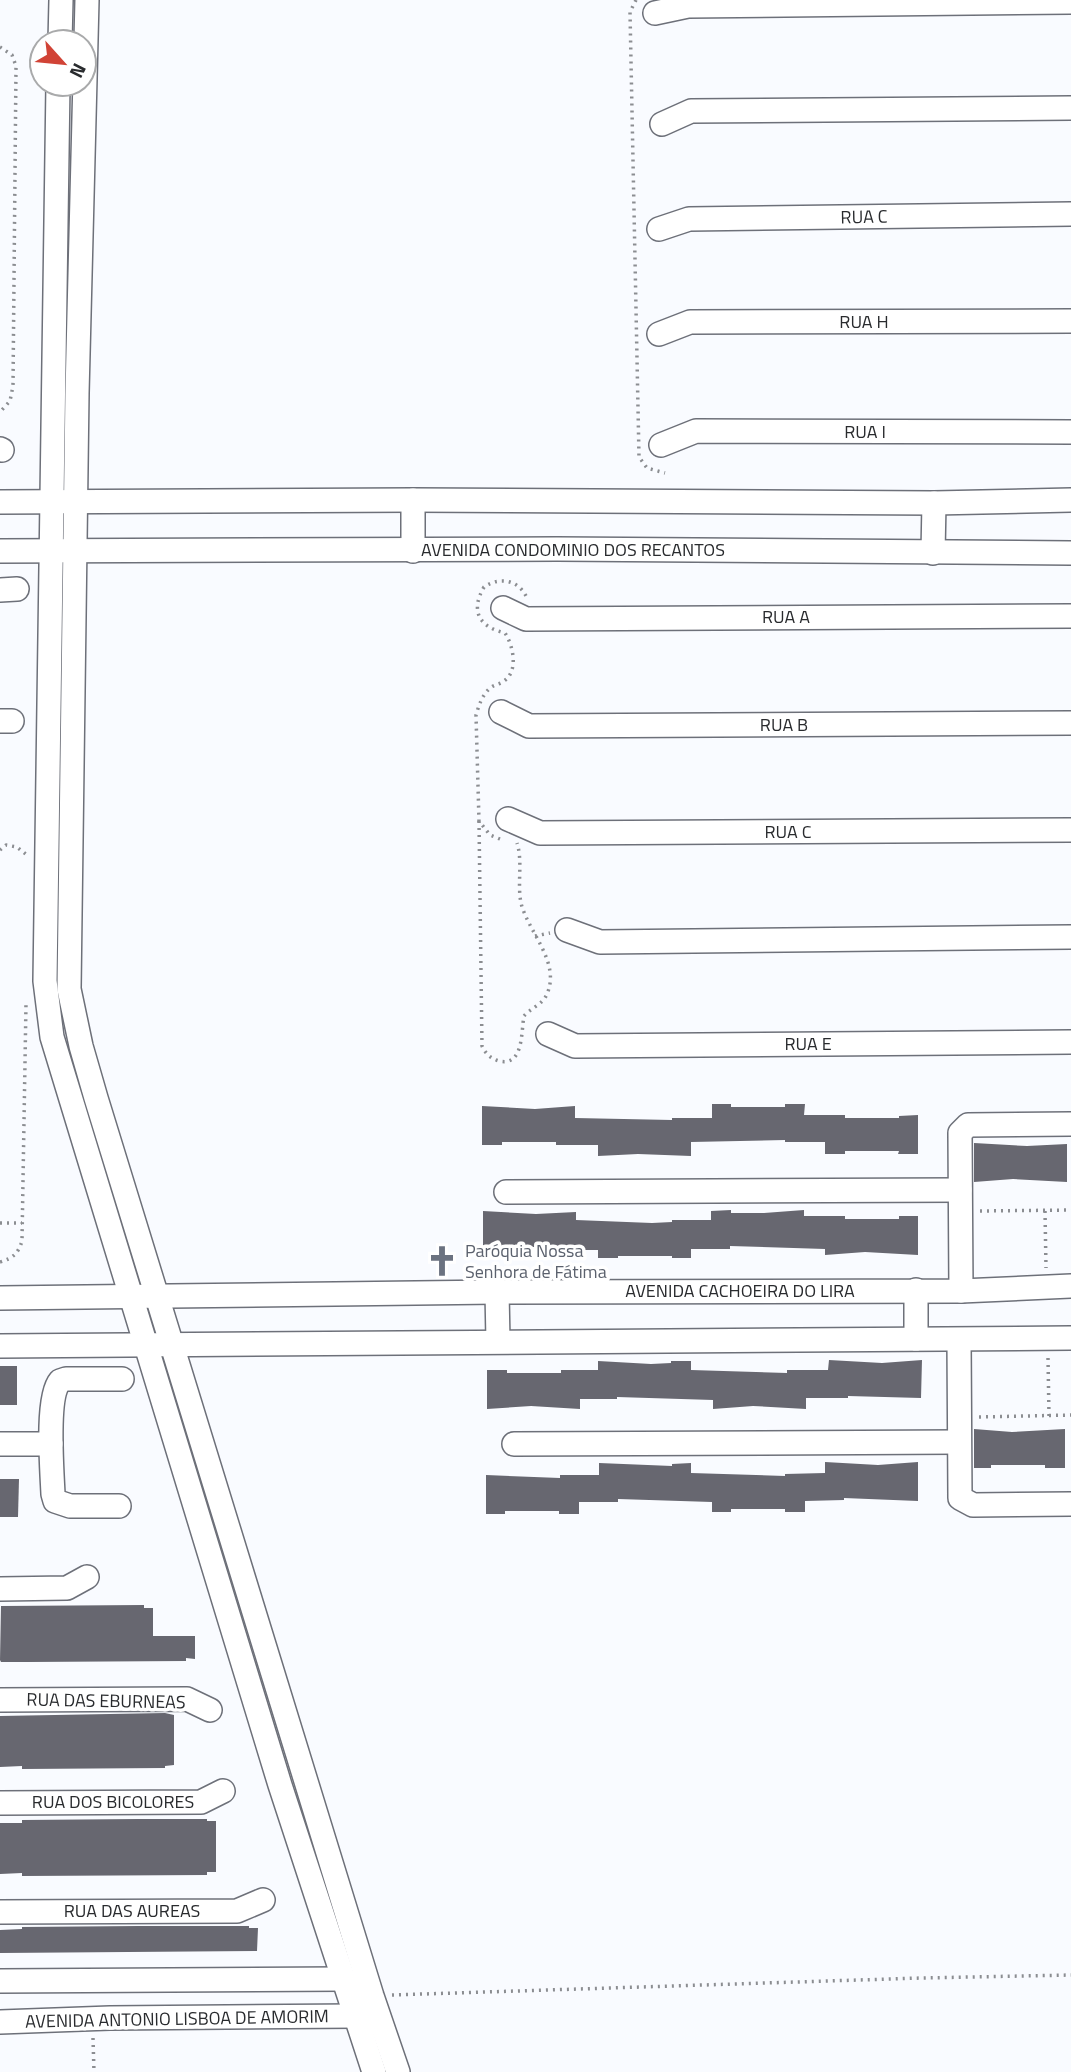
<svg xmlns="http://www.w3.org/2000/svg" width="1071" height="2072" viewBox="0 0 1071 2072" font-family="'Titillium Web',sans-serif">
  <rect width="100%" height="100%" fill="#f9fbff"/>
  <!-- building -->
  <g fill="#676770">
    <polygon points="712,1104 731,1104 731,1107 785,1107 785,1104 805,1104 804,1115 845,1115 845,1118 899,1118 899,1116 918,1115 918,1154 898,1154 899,1151 845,1151 845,1154 825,1154 825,1142 785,1142 785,1140 691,1142 691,1156 638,1154 598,1156 598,1145 556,1145 556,1142 502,1142 502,1145 482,1145 482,1106 535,1109 575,1106 575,1118 672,1120 672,1118 712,1118"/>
    <polygon points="974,1143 1027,1146 1067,1144 1067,1182 1013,1179 974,1182"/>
    <polygon points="731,1210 731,1213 764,1213 804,1210 804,1216 845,1216 845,1219 899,1219 899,1216 918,1216 918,1255 865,1252 825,1255 825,1249 730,1246 730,1249 691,1249 691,1258 672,1258 672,1256 618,1256 618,1258 598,1258 598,1250 557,1250 557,1247 503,1247 503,1250 483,1250 483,1211 536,1214 576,1212 576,1220 652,1223 672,1222 672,1220 711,1220 711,1211"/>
    <polygon points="829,1360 882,1363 922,1360 921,1398 848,1396 848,1398 806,1398 806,1409 753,1406 713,1409 713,1400 617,1397 617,1399 580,1399 580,1409 531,1406 487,1409 487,1370 507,1370 507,1373 561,1373 561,1370 598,1370 598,1361 651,1364 671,1363 671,1361 691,1361 691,1370 787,1373 787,1370 828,1370"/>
    <rect x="0" y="1366" width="17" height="39"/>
    <polygon points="974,1429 1012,1432 1065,1429 1065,1468 1045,1468 1045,1465 991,1465 991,1468 974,1468"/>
    <polygon points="825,1462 878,1465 918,1462 918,1501 844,1498 844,1500 805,1501 805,1512 785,1512 785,1509 731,1509 731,1512 712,1512 712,1502 618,1499 618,1502 579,1502 579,1514 559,1514 559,1511 505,1511 505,1514 486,1514 486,1475 560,1478 560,1475 599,1475 599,1463 672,1466 672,1464 691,1463 691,1473 785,1476 785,1474 825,1473"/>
    <polygon points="0,1479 19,1479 18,1517 0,1517"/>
    <polygon points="144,1605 144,1608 153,1608 153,1636 195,1636 195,1659 186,1658 186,1661 28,1662 1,1662 0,1660 1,1606"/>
    <polygon points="165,1713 174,1715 174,1765 165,1766 165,1768 22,1769 22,1766 0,1767 0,1716"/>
    <polygon points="138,1819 207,1819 207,1821 216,1821 216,1872 207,1872 207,1875 22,1876 22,1873 0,1874 0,1823 22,1823 22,1820"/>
    <polygon points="138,1926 249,1926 249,1928 258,1928 257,1951 0,1953 0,1930 22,1929 22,1927"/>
  </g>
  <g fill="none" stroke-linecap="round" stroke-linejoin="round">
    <defs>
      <g id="minor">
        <polyline points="87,0 77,393 69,989 81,1046 96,1098 372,1996 398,2072"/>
        <polyline points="655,13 688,6 1071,2"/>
        <polyline points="60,42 61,0"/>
        <polyline points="58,84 45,981 52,1037 280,1785 374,2072"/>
        <polyline points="662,124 691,111 1071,108"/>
        <polyline points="659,229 689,219 1071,214"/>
        <polyline points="659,334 690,322 1071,321"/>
        <polyline points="661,445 696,431 1071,432"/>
        <polyline points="0,449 2,450"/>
        <polyline points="413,500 413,551"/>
        <polyline points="0,502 413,500 934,503 1071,500"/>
        <polyline points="0,551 557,549 1071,553"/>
        <polyline points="933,553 934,503"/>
        <polyline points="0,590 17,589"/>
        <polyline points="503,608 526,619 1071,616"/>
        <polyline points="501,712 529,726 1071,723"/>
        <polyline points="0,721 12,721"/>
        <polyline points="508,819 540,833 1071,830"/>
        <polyline points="567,930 600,942 1071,937"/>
        <polyline points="548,1034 575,1046 1071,1042"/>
        <polyline points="506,1192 960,1190"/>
        <polyline points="961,1291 960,1133 968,1125 1071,1124"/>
        <polyline points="497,1292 498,1341"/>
        <polyline points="0,1298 497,1292 961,1291 1071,1286"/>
        <polyline points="916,1339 916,1290"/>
        <polyline points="959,1340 960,1498 973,1505 1071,1504"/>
        <polyline points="0,1346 1071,1338"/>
        <polyline points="0,1444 51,1444"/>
        <polyline points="514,1444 959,1442"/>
        <path d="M 119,1506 L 70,1506 L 55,1501 L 53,1494 C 52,1471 46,1397 60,1381 L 66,1379 L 122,1379"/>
        <polyline points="0,1589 67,1588 87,1577"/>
        <polyline points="0,1700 187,1699 210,1710"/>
        <polyline points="0,1803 201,1802 223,1791"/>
        <polyline points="0,1912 237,1911 263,1900"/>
        <polyline points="0,1981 344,1979"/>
        <polyline points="0,2022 110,2018 355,2016"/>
      </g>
    </defs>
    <!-- minor casing -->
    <use href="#minor" stroke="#6d7079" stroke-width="26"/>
    <!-- path -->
    <g stroke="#8b8d91" stroke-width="3.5" stroke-dasharray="2 5" stroke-linecap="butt">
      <polyline points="636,0 630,12 639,457 647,468 665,473"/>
      <polyline points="0,47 12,55 16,66 13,386 10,401 0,412"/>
      <path d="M 479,821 L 482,1046 C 486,1054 490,1058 499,1061 C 524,1067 521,1031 524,1016 C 531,1008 543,1004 547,994 C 561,962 528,932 521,903 C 517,883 523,862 517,843"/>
      <path d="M 500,839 L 490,835 L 479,821 L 476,715 C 479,705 482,696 489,689 C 494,684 499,685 504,681 C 519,671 513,645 505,633 C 479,627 470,611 484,587 C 500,576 519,580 527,598"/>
      <polyline points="0,850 6,845 17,847 28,856"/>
      <polyline points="535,936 550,933"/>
      <polyline points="980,1211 1071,1210"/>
      <polyline points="1045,1211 1046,1268"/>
      <polyline points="0,1223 22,1223"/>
      <path d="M 0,1262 C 13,1258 18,1254 22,1241 L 26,1003"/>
      <polyline points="1048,1358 1049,1416"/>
      <polyline points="979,1417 1071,1415"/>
      <polyline points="392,1995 921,1978 1071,1975"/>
      <polyline points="93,2038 94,2072"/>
    </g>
    <!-- minor -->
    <use href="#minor" stroke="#fff" stroke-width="23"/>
  </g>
  <!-- icons -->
  <defs>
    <symbol id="church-bare" viewBox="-9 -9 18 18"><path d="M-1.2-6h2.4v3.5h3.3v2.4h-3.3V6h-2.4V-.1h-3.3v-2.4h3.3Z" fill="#6b7280" stroke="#fff" stroke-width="2.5" paint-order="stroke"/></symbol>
  </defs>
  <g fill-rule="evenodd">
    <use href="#church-bare" x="420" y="1239" width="44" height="44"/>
  </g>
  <g text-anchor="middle" stroke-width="7" stroke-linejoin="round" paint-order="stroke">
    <!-- street labels -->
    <g font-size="18" fill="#292b2e" stroke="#fff">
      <text transform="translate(864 217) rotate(-1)" y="6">RUA C</text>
      <text x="864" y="328">RUA H</text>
      <text x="865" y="438">RUA I</text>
      <text x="573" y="556">AVENIDA CONDOMINIO DOS RECANTOS</text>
      <text x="786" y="623">RUA A</text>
      <text x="784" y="731">RUA B</text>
      <text x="788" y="838">RUA C</text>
      <text x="808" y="1050">RUA E</text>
      <text x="740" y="1297">AVENIDA CACHOEIRA DO LIRA</text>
      <text transform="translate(106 1701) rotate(1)" y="6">RUA DAS EBURNEAS</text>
      <text x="113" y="1808">RUA DOS BICOLORES</text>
      <text x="132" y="1917">RUA DAS AUREAS</text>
      <text transform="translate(177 2019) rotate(-1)" y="6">AVENIDA ANTONIO LISBOA DE AMORIM</text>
    </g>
    <!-- worship labels -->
    <g font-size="18" fill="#5b616d" stroke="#fff" text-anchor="start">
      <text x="465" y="1257">Paróquia Nossa<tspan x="465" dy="21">Senhora de Fátima</tspan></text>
    </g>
  </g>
  <!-- north arrow -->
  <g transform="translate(63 63) rotate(117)"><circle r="33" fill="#ffffff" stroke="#a9aaab" stroke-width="2"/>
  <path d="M0-5L12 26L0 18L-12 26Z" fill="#d14336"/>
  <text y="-10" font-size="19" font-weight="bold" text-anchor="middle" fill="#292b2e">N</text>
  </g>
</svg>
